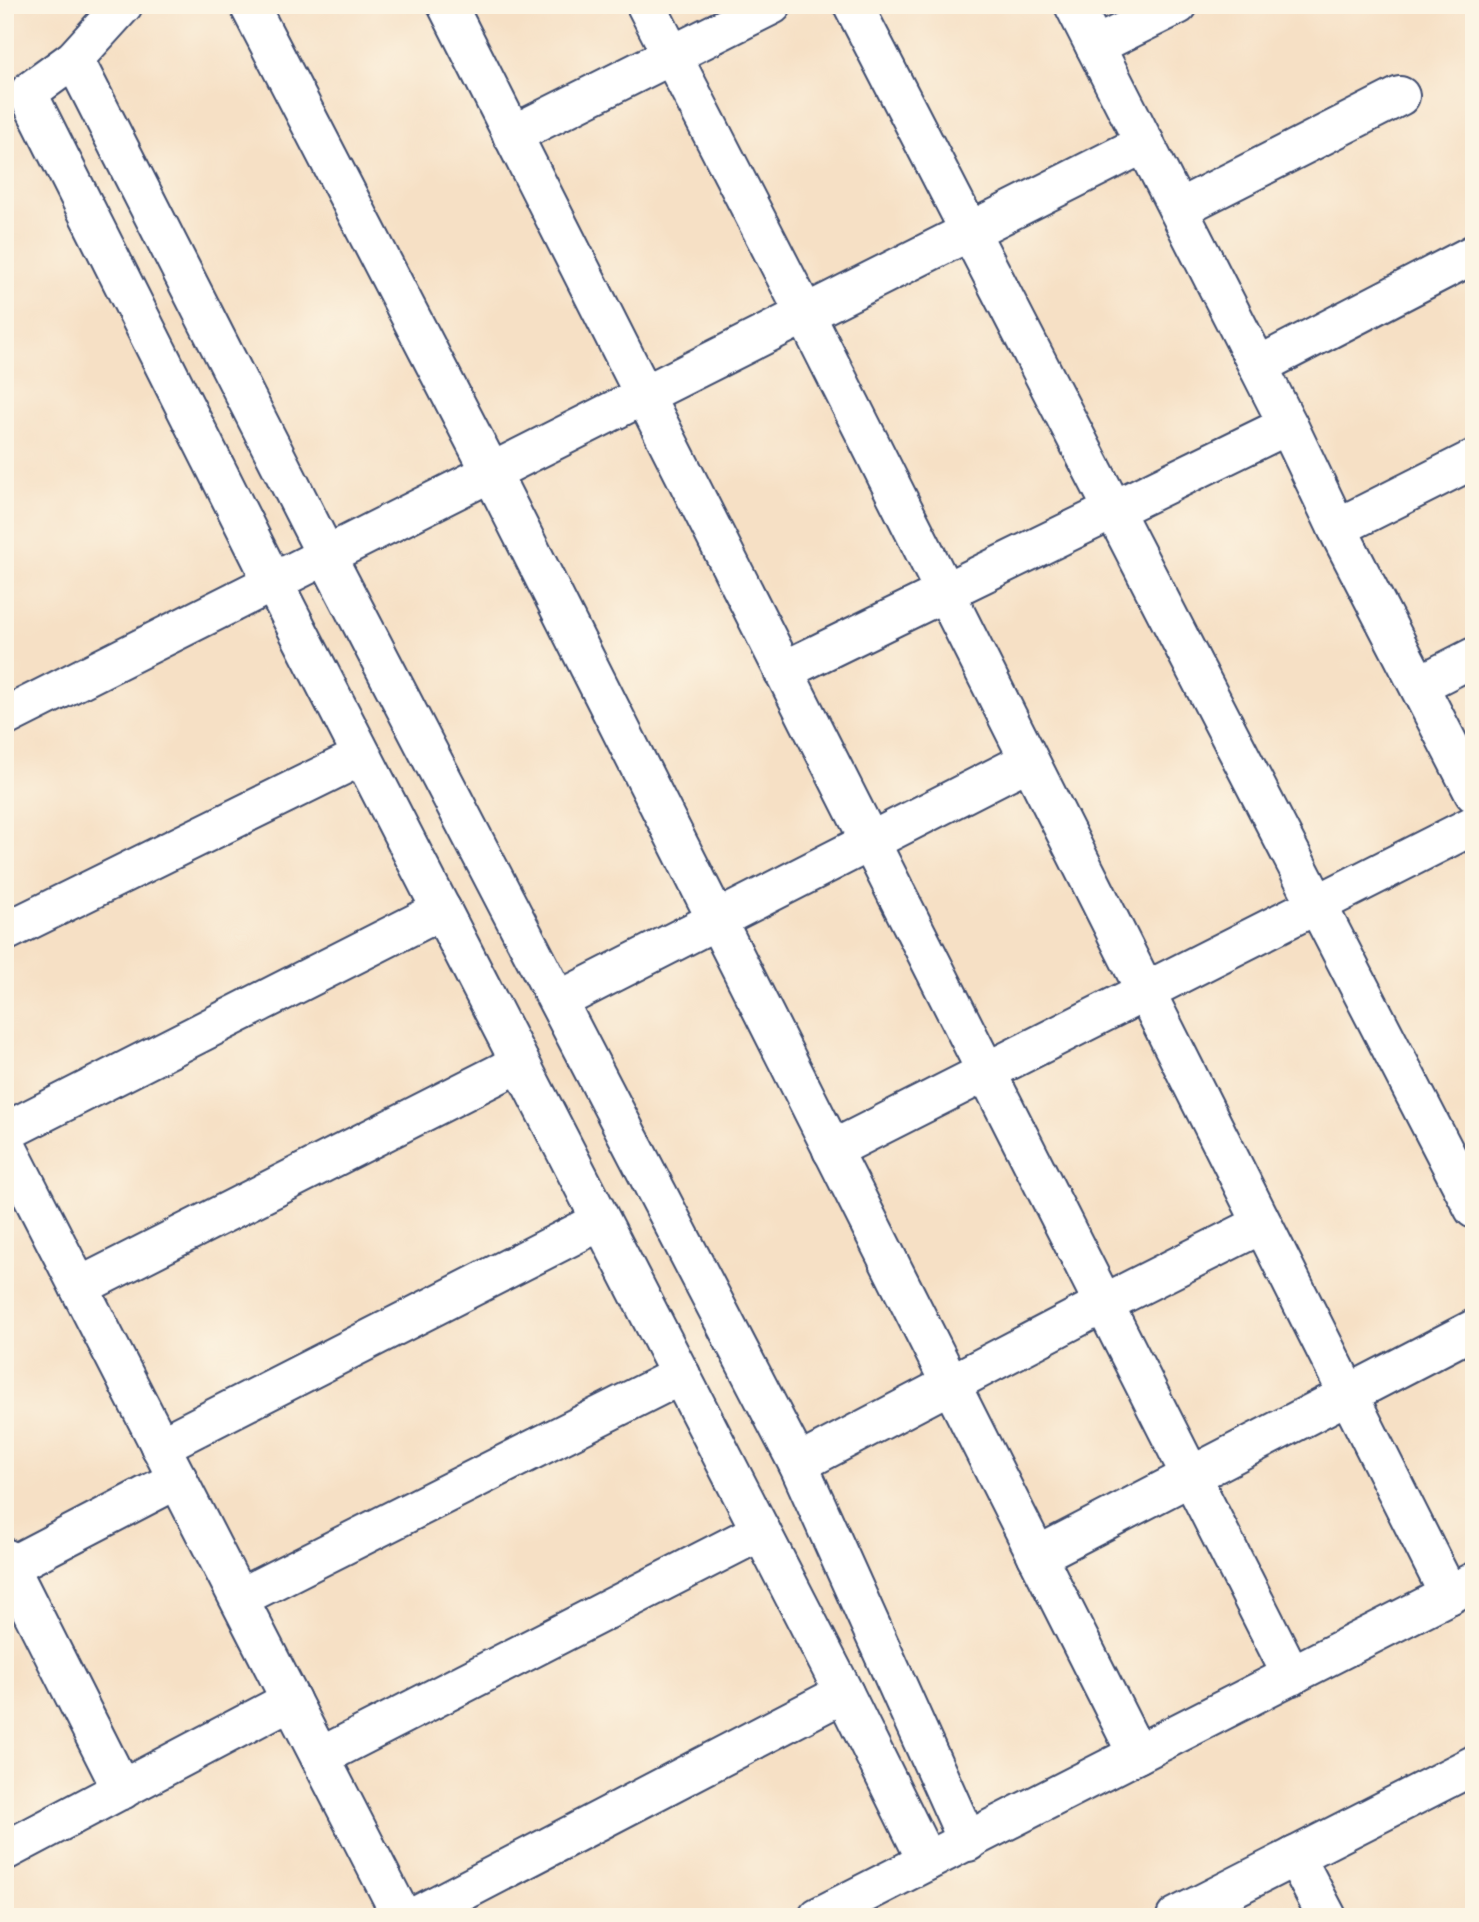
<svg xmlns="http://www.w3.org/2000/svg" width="1479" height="1922" viewBox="0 0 1479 1922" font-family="Alegreya,serif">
  <rect width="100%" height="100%" fill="#fcf5e5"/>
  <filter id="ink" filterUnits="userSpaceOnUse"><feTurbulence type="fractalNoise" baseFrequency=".0143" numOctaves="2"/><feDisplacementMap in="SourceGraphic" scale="14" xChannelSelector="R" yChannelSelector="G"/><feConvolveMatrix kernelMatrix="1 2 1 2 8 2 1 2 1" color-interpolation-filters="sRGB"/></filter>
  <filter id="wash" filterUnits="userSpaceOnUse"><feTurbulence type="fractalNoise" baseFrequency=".00686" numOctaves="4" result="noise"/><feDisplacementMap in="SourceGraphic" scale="28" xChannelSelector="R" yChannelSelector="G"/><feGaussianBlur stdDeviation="1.57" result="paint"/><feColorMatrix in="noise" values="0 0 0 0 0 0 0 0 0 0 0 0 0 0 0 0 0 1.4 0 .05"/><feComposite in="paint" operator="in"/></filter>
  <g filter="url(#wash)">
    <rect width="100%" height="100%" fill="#f6e0c5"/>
  </g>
  <g filter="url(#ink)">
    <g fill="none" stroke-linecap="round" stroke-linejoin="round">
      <defs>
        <g id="street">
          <polyline points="123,5 74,59 30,91 30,98 273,582 844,1693 927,1861"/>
          <polyline points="249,5 491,472 1137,1754"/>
          <polyline points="447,5 1292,1676"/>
          <polyline points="646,5 805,314 1449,1595"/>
          <polyline points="853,5 1474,1209"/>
          <polyline points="1074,5 1288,425 1337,528 1474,793"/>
          <polyline points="1095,46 1178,5"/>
          <polyline points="74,59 326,555 798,1464 968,1842"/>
          <polyline points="512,135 772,5"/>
          <polyline points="1178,209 1400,96"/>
          <polyline points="1258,366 1474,254"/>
          <polyline points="1337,528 1474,459"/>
          <polyline points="783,671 1288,425"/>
          <polyline points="1419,685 1474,657"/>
          <polyline points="5,717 1145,143"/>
          <polyline points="5,932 362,756"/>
          <polyline points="558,1001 1028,761"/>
          <polyline points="5,1132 442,910"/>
          <polyline points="5,1143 402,1917"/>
          <polyline points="832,1150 1474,825"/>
          <polyline points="79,1287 520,1063"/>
          <polyline points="160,1446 601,1221"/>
          <polyline points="798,1464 1103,1304 1262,1224"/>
          <polyline points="1037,1556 1474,1329"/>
          <polyline points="5,1558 122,1790"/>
          <polyline points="5,1569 178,1479"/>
          <polyline points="239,1598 681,1375"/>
          <polyline points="320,1757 761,1531"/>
          <polyline points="5,1851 291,1700"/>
          <polyline points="1295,1856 1327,1917"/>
          <polyline points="414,1917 844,1693"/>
          <polyline points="818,1917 1474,1582"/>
          <polyline points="1176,1917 1474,1765"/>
        </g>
      </defs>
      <!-- street casing -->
      <use href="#street" stroke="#3c4a6d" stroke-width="42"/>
      <!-- street -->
      <use href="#street" stroke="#fff" stroke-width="38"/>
    </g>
  </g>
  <!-- margin -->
  <rect width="1479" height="1922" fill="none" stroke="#fcf5e5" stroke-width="28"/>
</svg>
